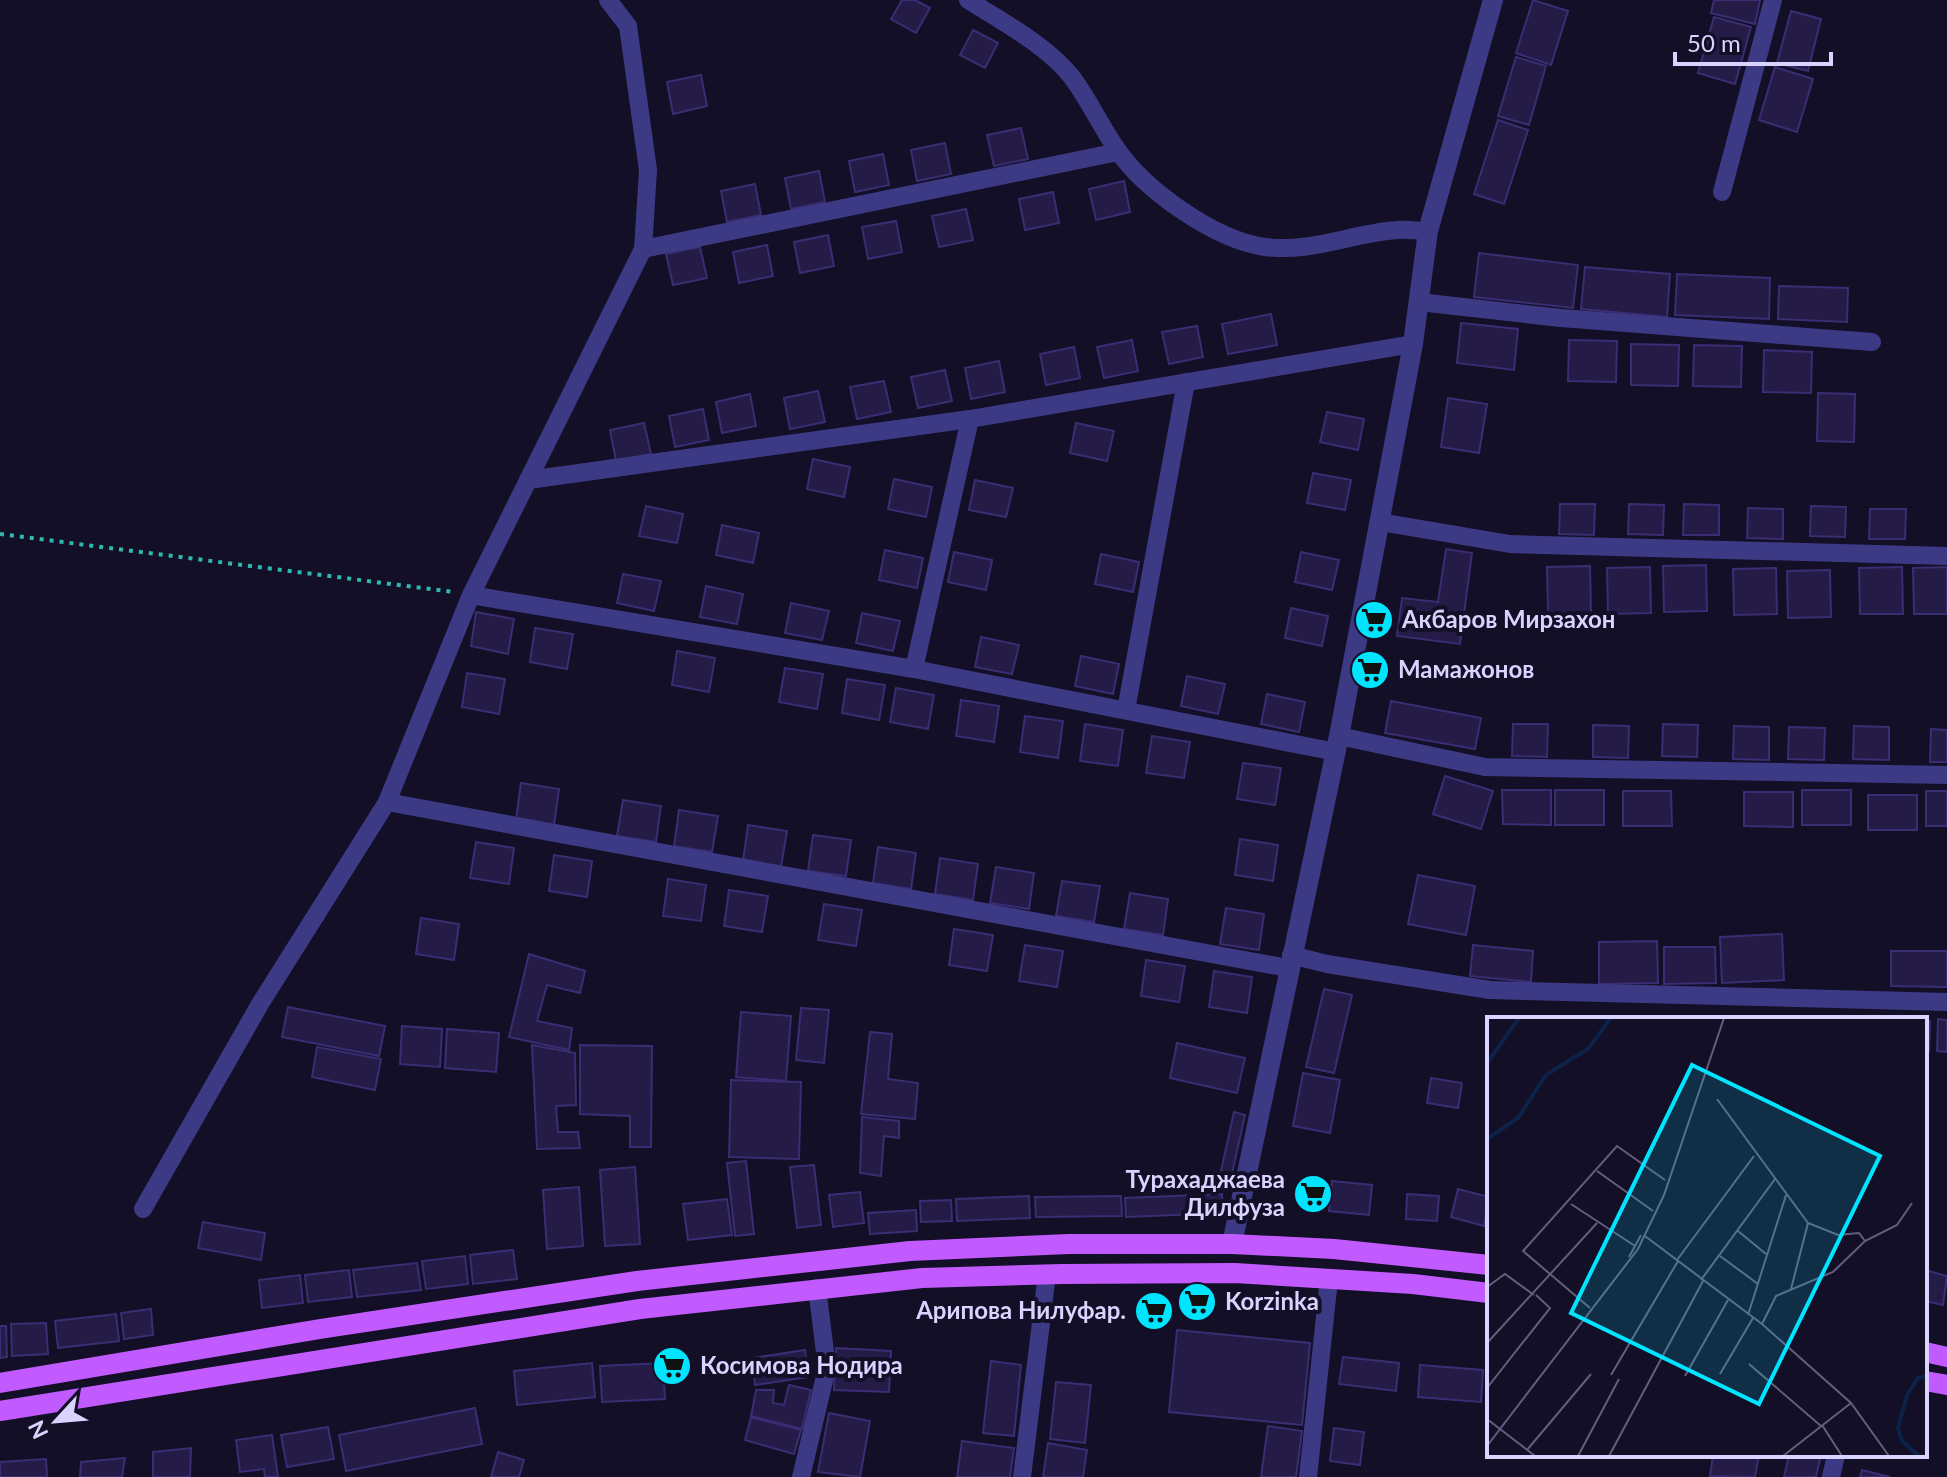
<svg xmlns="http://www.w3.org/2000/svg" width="1947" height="1477" viewBox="0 0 1947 1477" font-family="Lato,sans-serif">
  <rect width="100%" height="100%" fill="#130f26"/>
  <!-- building -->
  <g fill="#241b47" stroke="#3b2d73" stroke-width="2">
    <polygon points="902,0 915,0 930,8 916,33 891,19"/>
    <polygon points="1533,0 1568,11 1551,65 1516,53"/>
    <polygon points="1714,0 1760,0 1755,24 1711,13"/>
    <polygon points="1791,11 1821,19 1808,71 1777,63"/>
    <polygon points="1714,17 1751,27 1735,84 1698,73"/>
    <polygon points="973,30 998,43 985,68 960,55"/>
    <polygon points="1516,57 1546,66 1529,125 1498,116"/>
    <polygon points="1775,67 1813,79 1797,132 1759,120"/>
    <polygon points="701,75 707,106 673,114 667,82"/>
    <polygon points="1498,120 1528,130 1504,204 1474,194"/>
    <polygon points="1021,128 1028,159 994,166 987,135"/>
    <polygon points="945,143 951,174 917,181 911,150"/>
    <polygon points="883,154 889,185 855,192 849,161"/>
    <polygon points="819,171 825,202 791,209 785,178"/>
    <polygon points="1124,181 1130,212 1096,220 1089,189"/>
    <polygon points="755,184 761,215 727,222 721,191"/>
    <polygon points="1053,192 1059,223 1025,230 1019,199"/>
    <polygon points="966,209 973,240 939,247 932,216"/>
    <polygon points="896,221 902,252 868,259 862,227"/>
    <polygon points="828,235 834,266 800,273 794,242"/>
    <polygon points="767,245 773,276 739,283 733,252"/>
    <polygon points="700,247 707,278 673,285 666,254"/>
    <polygon points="1479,253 1578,265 1573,308 1474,297"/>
    <polygon points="1585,267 1670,274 1667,317 1581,309"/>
    <polygon points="1677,274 1770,278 1769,319 1675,315"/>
    <polygon points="1779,286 1848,288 1847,322 1778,319"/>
    <polygon points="1271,314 1277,345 1228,354 1222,324"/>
    <polygon points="1461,323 1518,329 1514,370 1457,363"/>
    <polygon points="1197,326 1203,357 1169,364 1162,332"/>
    <polygon points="1132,340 1138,371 1104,378 1097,347"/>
    <polygon points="1569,340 1617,341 1616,382 1568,381"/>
    <polygon points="1631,344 1679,345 1678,386 1631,385"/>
    <polygon points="1694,345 1742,346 1741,387 1693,386"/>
    <polygon points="1074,347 1080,378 1046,385 1040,354"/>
    <polygon points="1764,350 1812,352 1811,393 1763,392"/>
    <polygon points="999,361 1005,392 971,399 965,368"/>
    <polygon points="945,370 952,401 918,408 911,377"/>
    <polygon points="884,381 891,412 857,419 850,387"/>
    <polygon points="818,391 825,422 790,429 784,398"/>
    <polygon points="1818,393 1855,394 1854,442 1817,441"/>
    <polygon points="750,394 756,426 722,433 716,402"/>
    <polygon points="1448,398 1487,404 1479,453 1441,447"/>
    <polygon points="703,409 709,440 675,447 669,416"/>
    <polygon points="1327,412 1364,419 1358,450 1320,442"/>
    <polygon points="644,423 651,454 616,461 610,430"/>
    <polygon points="1076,423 1114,431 1107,461 1070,453"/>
    <polygon points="813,459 850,467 844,497 807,489"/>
    <polygon points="1313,473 1351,480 1345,510 1307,503"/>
    <polygon points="894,479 932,487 926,517 888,509"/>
    <polygon points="975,480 1013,488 1006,517 969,510"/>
    <polygon points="1560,504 1595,504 1594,535 1559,534"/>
    <polygon points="1629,504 1664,505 1663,535 1628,534"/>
    <polygon points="1684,504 1719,505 1719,535 1683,535"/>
    <polygon points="646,506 683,514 677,543 639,536"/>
    <polygon points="1811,506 1846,507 1845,537 1810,536"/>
    <polygon points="1748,508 1783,509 1783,539 1747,538"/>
    <polygon points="1870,509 1906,509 1905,539 1869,539"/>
    <polygon points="722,525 759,533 753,563 716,555"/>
    <polygon points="1446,549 1472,553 1460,644 1397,636 1402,598 1438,602"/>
    <polygon points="885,550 923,558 917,588 879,580"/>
    <polygon points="954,552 992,560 986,590 948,582"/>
    <polygon points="1301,552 1339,560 1332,590 1295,582"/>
    <polygon points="1101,554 1139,562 1133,592 1095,584"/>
    <polygon points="1706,565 1707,611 1664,612 1663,566"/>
    <polygon points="1590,566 1591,613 1548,613 1547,567"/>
    <polygon points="1650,567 1651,613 1608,614 1607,568"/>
    <polygon points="1902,567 1903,614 1860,614 1859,568"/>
    <polygon points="1947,567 1947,614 1914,614 1913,568"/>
    <polygon points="1776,568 1777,614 1734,615 1733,569"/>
    <polygon points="1830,570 1831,617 1788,618 1787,571"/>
    <polygon points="623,574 661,581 654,611 617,603"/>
    <polygon points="706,586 743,594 737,624 700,617"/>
    <polygon points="791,603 829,611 822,640 785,633"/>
    <polygon points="1291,608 1328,616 1322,646 1285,638"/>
    <polygon points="476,612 514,619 508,654 471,646"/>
    <polygon points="862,613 900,621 893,651 856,643"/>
    <polygon points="535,628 573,634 567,669 530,662"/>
    <polygon points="981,637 1019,645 1012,674 975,667"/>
    <polygon points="677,651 715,658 709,692 672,685"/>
    <polygon points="1081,656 1119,664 1113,694 1075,686"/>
    <polygon points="785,668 823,674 817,709 779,702"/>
    <polygon points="467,673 505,679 499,714 462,707"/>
    <polygon points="1187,676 1225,684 1218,714 1181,706"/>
    <polygon points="847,679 885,685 879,720 842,713"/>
    <polygon points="896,688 934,695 928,729 890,722"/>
    <polygon points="1267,694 1305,702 1299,732 1261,724"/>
    <polygon points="961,700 999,706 994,742 956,736"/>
    <polygon points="1391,701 1481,718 1475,749 1385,733"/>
    <polygon points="1025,716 1063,721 1058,758 1020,752"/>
    <polygon points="1085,724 1123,730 1118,766 1080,761"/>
    <polygon points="1513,724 1548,724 1547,757 1512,756"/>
    <polygon points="1663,724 1698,725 1697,757 1662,756"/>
    <polygon points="1593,725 1629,726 1628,758 1593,757"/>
    <polygon points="1734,726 1769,727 1769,760 1733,759"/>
    <polygon points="1854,726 1889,727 1889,760 1853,759"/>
    <polygon points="1789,727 1825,728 1824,760 1788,759"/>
    <polygon points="1931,729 1947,730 1947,762 1930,762"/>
    <polygon points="1152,736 1190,742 1184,778 1146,773"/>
    <polygon points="1243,763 1281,768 1275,805 1237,799"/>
    <polygon points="1445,776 1493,791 1481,829 1433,814"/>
    <polygon points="521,783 559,789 554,825 516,819"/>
    <polygon points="1502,790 1551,790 1551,825 1503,824"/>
    <rect x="1555" y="790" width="49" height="35"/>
    <rect x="1802" y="790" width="49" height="35"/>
    <polygon points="1623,791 1671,791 1672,826 1623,826"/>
    <rect x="1926" y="791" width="21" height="35"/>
    <polygon points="1744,792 1793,792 1793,827 1744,826"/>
    <rect x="1868" y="795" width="49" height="35"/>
    <polygon points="623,800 661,806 656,842 617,836"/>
    <polygon points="679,810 718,816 712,852 674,846"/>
    <polygon points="748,825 787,831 781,867 743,861"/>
    <polygon points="813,835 851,840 846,876 808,871"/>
    <polygon points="1240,839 1278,845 1273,881 1235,875"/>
    <polygon points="476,842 514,848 509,884 470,878"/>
    <polygon points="878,847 916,853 911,889 873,883"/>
    <polygon points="554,855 592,861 587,897 549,891"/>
    <polygon points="940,858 978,864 973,900 935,894"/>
    <polygon points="996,867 1034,873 1029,909 990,903"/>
    <polygon points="1418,875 1475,886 1466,935 1408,924"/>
    <polygon points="668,879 706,885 701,921 663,916"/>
    <polygon points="1062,881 1100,886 1094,922 1056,916"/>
    <polygon points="729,890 768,896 762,932 724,926"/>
    <polygon points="1130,893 1168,899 1163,935 1124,929"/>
    <polygon points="824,904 862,910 856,946 818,940"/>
    <polygon points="1226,908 1264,914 1259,950 1220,944"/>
    <polygon points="421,918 459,924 454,960 416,954"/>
    <polygon points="954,929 993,935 987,971 949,965"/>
    <polygon points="1782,934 1784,980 1722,983 1720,937"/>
    <polygon points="1657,941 1658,983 1599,984 1599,942"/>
    <polygon points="1025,945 1063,951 1057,987 1019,981"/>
    <polygon points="1473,945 1533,951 1531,982 1470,976"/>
    <polygon points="1664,947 1715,947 1716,983 1664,984"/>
    <polygon points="1891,951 1947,951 1947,987 1891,986"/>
    <polygon points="529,954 585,971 580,993 547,985 537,1021 572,1028 569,1050 509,1037"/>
    <polygon points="1146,960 1185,966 1179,1002 1141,996"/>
    <polygon points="1214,971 1252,977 1247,1013 1209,1007"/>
    <polygon points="1324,989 1352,995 1334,1073 1306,1067"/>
    <polygon points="288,1007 385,1026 379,1056 282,1037"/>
    <polygon points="801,1008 829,1010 824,1063 796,1060"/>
    <polygon points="741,1012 791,1016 786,1081 736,1077"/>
    <polygon points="1938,1019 1947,1020 1947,1052 1937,1051"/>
    <polygon points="1925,1021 1930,1021 1929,1051 1925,1051"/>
    <polygon points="402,1026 442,1029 440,1067 400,1064"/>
    <polygon points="447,1029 499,1033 496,1072 445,1068"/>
    <polygon points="870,1032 892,1034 888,1079 918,1083 915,1119 861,1114"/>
    <polygon points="1177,1043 1245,1058 1237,1093 1170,1078"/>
    <polygon points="532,1045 575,1053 576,1105 556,1106 558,1132 578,1132 580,1148 537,1149"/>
    <polygon points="580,1045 652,1046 651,1147 630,1147 630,1116 580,1114"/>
    <polygon points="317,1047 381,1059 375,1090 312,1077"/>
    <polygon points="1303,1073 1340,1080 1330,1133 1293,1126"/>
    <polygon points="1431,1078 1462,1083 1458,1108 1427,1103"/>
    <polygon points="731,1080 801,1082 799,1159 729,1157"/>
    <polygon points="1234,1112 1245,1115 1228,1191 1217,1189"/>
    <polygon points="862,1117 899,1121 899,1138 884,1136 881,1176 860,1173"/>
    <polygon points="746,1161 754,1234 735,1236 727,1163"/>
    <polygon points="814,1165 821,1225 797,1228 790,1167"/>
    <polygon points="635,1167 640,1244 605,1246 600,1170"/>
    <polygon points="1332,1181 1372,1185 1369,1215 1329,1211"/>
    <polygon points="579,1187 583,1246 547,1249 543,1190"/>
    <polygon points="1458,1189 1489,1197 1484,1226 1451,1217"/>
    <polygon points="860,1192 864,1223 833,1227 829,1195"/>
    <polygon points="1222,1194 1223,1213 1126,1217 1125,1198"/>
    <polygon points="1407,1194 1439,1196 1437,1221 1406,1219"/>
    <polygon points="1029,1196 1030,1218 957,1221 956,1199"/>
    <polygon points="1121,1196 1122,1216 1036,1217 1035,1197"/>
    <polygon points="727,1199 732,1235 688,1240 683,1204"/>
    <polygon points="951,1200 952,1221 921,1222 920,1201"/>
    <polygon points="916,1210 917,1231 870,1234 868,1213"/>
    <polygon points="203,1222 265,1233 261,1260 198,1248"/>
    <polygon points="513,1250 517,1279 473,1284 470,1255"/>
    <polygon points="465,1256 468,1284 426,1289 422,1261"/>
    <polygon points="417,1263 421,1290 357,1297 353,1270"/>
    <polygon points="349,1270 352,1297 308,1302 305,1275"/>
    <polygon points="1925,1270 1947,1276 1943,1305 1925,1301"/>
    <polygon points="300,1275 303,1303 262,1308 259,1280"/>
    <polygon points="151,1309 153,1335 124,1339 121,1313"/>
    <polygon points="116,1314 119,1341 58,1348 55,1321"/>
    <polygon points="46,1323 48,1354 12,1356 11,1324"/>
    <polygon points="0,1326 6,1326 7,1357 0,1358"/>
    <polygon points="1177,1330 1310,1343 1302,1425 1169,1412"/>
    <polygon points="836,1348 891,1351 889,1392 834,1390"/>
    <polygon points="805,1350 809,1377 755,1385 752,1358"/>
    <polygon points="1343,1357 1399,1363 1396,1391 1339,1384"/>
    <polygon points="991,1361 1021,1365 1014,1436 983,1433"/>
    <polygon points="592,1363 595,1397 517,1405 514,1371"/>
    <polygon points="663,1363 665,1399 602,1402 600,1366"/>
    <polygon points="1420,1365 1483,1370 1481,1402 1418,1397"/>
    <polygon points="1056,1382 1091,1385 1085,1443 1050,1439"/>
    <polygon points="789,1385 811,1390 802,1429 751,1416 756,1390 774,1390 773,1403 784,1405"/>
    <polygon points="475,1408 482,1444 346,1471 339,1435"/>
    <polygon points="829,1413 870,1421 860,1477 818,1472"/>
    <polygon points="751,1417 801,1430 794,1454 745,1440"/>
    <polygon points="1268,1426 1302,1431 1296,1477 1261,1477"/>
    <polygon points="328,1427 334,1459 287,1467 281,1435"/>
    <polygon points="1334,1428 1364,1432 1360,1465 1330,1461"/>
    <polygon points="272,1435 278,1477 265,1477 264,1469 240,1472 236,1440"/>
    <polygon points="962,1441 1014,1448 1010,1477 957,1477"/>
    <polygon points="1048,1443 1087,1450 1083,1477 1043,1477"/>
    <polygon points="191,1448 190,1477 153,1477 153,1452"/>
    <polygon points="498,1452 524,1460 519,1477 491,1477"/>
    <polygon points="1713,1455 1759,1455 1755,1477 1710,1476"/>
    <polygon points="1789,1455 1821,1455 1816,1477 1784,1477"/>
    <polygon points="125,1458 122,1477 80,1477 81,1462"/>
    <polygon points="46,1459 47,1477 0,1477 0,1462"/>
    <polygon points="1862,1470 1890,1477 1860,1477"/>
  </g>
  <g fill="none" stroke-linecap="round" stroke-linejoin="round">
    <!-- path -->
    <polyline stroke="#2fb8b0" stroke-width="4" stroke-dasharray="4 6" stroke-linecap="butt" points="0,534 454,592"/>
    <!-- minor -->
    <g stroke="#3d3a85" stroke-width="18">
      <path d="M 968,0 C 1001,21 1046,45 1071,76 C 1088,98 1100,125 1116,148 C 1144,190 1215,240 1265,247 C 1312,253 1352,233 1397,230 C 1407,229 1418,231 1428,231"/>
      <polyline points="1722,192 1773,0"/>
      <polyline points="643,249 1118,152"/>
      <polyline points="1419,302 1561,318 1872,342"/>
      <polyline points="528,480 970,419 1413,344"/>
      <polyline points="1380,522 1510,544 1947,556"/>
      <polyline points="471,595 914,669 1336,752"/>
      <polyline points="914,669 970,419"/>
      <polyline points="1126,710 1186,382"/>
      <polyline points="1339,736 1485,767 1947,775"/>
      <polyline points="387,802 1288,968"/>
      <polyline points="1291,955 1327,964 1490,990 1947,1002"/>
      <polyline points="143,1209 260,1004 387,802 471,595 643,249 648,170 628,26 608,0"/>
      <polyline points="801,1477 827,1368 817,1288"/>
      <polyline points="1022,1477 1047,1274"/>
      <polyline points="1308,1477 1329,1279"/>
      <polyline points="1831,1477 1836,1455"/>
    </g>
    <!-- tertiary -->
    <polyline stroke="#3d3a85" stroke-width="20" points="1232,1244 1339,736 1413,344 1428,231 1493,0"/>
    <!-- primary -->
    <g stroke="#c25bff" stroke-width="20">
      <polyline points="1925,1352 1947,1357"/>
      <polyline points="1925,1381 1947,1385"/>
      <polyline points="0,1383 320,1329 637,1281 910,1251 1069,1244 1232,1244 1334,1249 1489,1265"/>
      <polyline points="0,1411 640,1309 922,1278 1062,1274 1235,1273 1413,1284 1489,1293"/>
    </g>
  </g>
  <!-- icons -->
  <defs>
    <symbol id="supermarket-disc" viewBox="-11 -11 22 22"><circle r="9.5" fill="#00e5ff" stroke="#130f26"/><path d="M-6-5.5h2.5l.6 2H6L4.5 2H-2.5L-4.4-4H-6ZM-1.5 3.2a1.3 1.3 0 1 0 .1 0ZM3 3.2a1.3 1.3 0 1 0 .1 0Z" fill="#111"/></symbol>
  </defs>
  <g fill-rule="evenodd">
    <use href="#supermarket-disc" x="1352" y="598" width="44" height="44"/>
    <use href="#supermarket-disc" x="1348" y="648" width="44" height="44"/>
    <use href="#supermarket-disc" x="1291" y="1172" width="44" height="44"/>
    <use href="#supermarket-disc" x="1175" y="1280" width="44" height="44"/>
    <use href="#supermarket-disc" x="1132" y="1289" width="44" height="44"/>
    <use href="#supermarket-disc" x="650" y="1344" width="44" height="44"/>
  </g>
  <g text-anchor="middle" stroke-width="8" stroke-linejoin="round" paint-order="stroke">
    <!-- poi labels -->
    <g font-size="24" font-weight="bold" fill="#d9d4ff" stroke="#130f26" text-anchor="start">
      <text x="1402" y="628">Акбаров Мирзахон</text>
      <text x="1398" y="678">Мамажонов</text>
      <text x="1285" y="1188" text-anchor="end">Турахаджаева<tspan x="1285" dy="28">Дилфуза</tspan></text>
      <text x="1225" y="1310">Korzinka</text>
      <text x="1126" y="1319" text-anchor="end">Арипова Нилуфар.</text>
      <text x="700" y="1374">Косимова Нодира</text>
    </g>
  </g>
  <!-- overview -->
  <g transform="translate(1487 1017)">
    <rect width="440" height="440" fill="#130f26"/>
    <path fill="none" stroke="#0c2248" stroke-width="4" d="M 0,46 L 32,1M 0,122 L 31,101 L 59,58 L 101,32 L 124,1M 432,439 L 415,424 L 411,411 L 420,378 L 431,361 L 440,359"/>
    <path fill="none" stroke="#625e7d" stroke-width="2" d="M 230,82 L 321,206 L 351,218 L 372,216 L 378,224M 110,154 L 166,194M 84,187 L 148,229M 251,214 L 279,237M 158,219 L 275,307 L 364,386 L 402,439M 233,239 L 271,267M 142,240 L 154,218M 190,243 L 267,139M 214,263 L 288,162M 0,270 L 18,257 L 47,278M 304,272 L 321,206M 103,291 L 36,234 L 130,129 L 178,163M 261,298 L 299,178M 275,307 L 289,279 L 346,255 L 378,224 L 410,208 L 425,186M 0,326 L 110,206M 262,347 L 334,409M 233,357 L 266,301M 124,358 L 191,244M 198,359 L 241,283M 0,371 L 63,291 L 49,278M 0,402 L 48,439M 335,408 L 355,439M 0,429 L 151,232 L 177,178 L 237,1M 40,433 L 104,357M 91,439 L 132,362M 122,439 L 216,264M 296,439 L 364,386"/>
    <path fill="#00e5ff" fill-opacity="0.15" stroke="#00e5ff" stroke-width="4" d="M 205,48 L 393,139 L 272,387 L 84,296 Z"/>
    <rect width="440" height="440" fill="none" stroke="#d9d4ff" stroke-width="4"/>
  </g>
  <!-- north arrow -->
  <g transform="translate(56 1421) rotate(244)" stroke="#130f26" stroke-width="6" paint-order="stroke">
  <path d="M0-6L14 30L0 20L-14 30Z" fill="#d9d4ff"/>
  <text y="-12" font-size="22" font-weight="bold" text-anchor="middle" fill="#d9d4ff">N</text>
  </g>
  <!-- scale -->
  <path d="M1675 52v12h156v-12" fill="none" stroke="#d9d4ff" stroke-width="4"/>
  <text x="1687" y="52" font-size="24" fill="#d9d4ff" stroke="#130f26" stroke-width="6" paint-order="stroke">50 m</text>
</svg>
